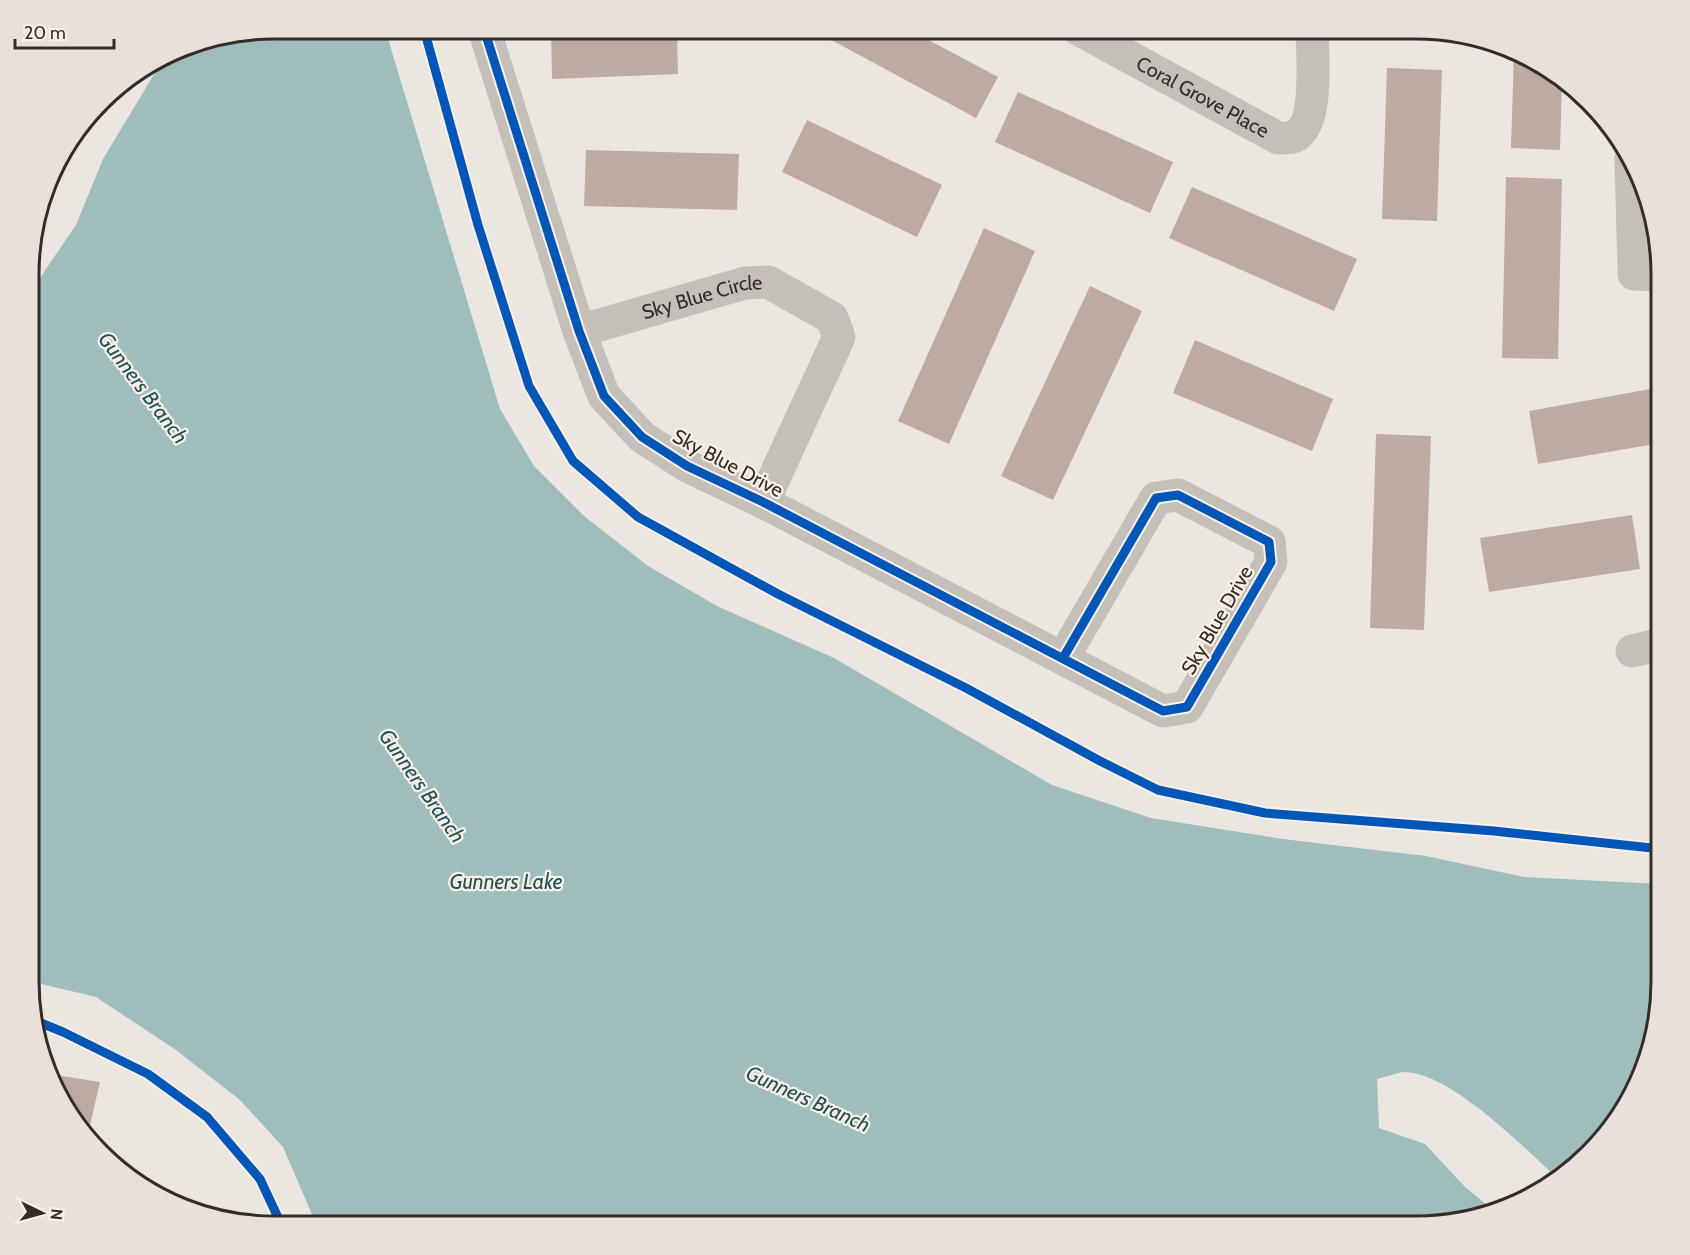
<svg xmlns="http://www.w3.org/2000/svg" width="1690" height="1255" viewBox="0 0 1690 1255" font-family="Cabin,sans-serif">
  <rect width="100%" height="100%" fill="#ece6e1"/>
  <!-- water -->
  <path fill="#9ebdbc" d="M 274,29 L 385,29 L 500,409 L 534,466 L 584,516 L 648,566 L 717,606 L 834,658 L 1052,785 L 1151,818 L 1283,839 L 1426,856 L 1524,877 L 1661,884 L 1661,997 L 1643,1075 L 1601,1142 L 1556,1177 C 1524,1147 1448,1071 1404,1072 C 1396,1073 1385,1077 1377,1079 L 1379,1128 L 1425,1144 L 1465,1187 L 1492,1209 L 1416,1226 L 317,1226 L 283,1147 L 240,1100 L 176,1050 L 96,997 L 29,981 L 31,291 L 76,225 L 103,159 L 162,61 L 195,42 Z"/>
  <!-- building -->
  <g fill="#bfaaa3">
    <polygon points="551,29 677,29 678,74 552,79"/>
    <polygon points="811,29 908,29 998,77 976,118"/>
    <polygon points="1378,29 1431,29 1434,30 1433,40 1378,40"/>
    <polygon points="1514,50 1562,79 1560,150 1511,148"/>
    <polygon points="1387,68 1442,70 1437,221 1382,219"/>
    <polygon points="1018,92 1173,162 1150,213 995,142"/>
    <polygon points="807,120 942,185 917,237 782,172"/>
    <polygon points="586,150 739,154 737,210 584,206"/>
    <polygon points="1506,177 1562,179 1558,359 1502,358"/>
    <polygon points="1192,187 1357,259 1334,311 1169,238"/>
    <polygon points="984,228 1035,251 949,444 898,421"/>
    <polygon points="1090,286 1142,311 1053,500 1001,476"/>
    <polygon points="1195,340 1333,399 1312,451 1173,393"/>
    <polygon points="1661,387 1661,443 1538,464 1529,411"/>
    <polygon points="1376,434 1431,436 1424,630 1370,628"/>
    <polygon points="1661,500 1661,535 1660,535 1654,501"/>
    <polygon points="1632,515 1640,569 1489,592 1480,538"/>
    <polygon points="50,1074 100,1082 88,1134 54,1090"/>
  </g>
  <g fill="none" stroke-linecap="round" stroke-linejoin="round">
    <!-- minor -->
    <g stroke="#c5bfba" stroke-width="33">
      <polyline points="484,29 579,331 604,396 642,437 687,466 763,502 1163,711 1187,707 1271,562 1269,542 1178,495 1156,498 1063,658"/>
      <path id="s1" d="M 1078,29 L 1278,138 C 1282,138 1289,138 1293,137 C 1320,127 1312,53 1312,29"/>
      <polyline points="1631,159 1634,274 1661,275"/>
      <path id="s2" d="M 579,331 L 745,283 L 768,282 L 832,318 L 839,337 L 763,502"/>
      <polyline points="1632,651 1661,644"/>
    </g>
    <defs>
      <g id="cycleway">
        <polyline points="424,29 478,225 529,386 573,461 638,517 778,594 966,688 1100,761 1158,790 1265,813 1494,831 1661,849"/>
        <polyline points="484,29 579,331 604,396 642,437 687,466 763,502 1163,711 1187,707 1271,562 1269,542 1178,495 1156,498 1063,658"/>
        <polyline points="36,1021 63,1032 148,1074 207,1117 260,1179 282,1226"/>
      </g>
    </defs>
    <!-- cycleway casing -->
    <use href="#cycleway" stroke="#f9f0e8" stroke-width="13"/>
    <!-- cycleway -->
    <use href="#cycleway" stroke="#0057b8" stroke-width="9"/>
  </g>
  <g text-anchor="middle" stroke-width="4.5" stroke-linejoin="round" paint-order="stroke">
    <!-- street labels -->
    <g font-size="20" fill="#352c28" stroke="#f9f0e8">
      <text dy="7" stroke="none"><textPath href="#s1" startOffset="142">Coral Grove Place</textPath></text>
      <text dy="7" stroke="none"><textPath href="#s2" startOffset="128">Sky Blue Circle</textPath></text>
      <text transform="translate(728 463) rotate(28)" y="7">Sky Blue Drive</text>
      <text transform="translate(1217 620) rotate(-60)" y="7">Sky Blue Drive</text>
    </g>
    <!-- water labels -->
    <g font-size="21" font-style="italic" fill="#205355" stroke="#f9f0e8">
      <text transform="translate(143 388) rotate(53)" y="7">Gunners Branch</text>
      <text transform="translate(422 786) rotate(55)" y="7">Gunners Branch</text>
      <text x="506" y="889">Gunners Lake</text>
      <text transform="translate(808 1099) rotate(24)" y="7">Gunners Branch</text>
    </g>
  </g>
  <!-- crop -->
  <path d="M0 0H1690V1255H0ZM274 39H1416A235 235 0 0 1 1651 274V981A235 235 0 0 1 1416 1216H274A235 235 0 0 1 39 981V274A235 235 0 0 1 274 39Z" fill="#e9e0d9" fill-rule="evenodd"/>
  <path fill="none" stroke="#352c28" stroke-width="3" d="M274 39H1416A235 235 0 0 1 1651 274V981A235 235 0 0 1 1416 1216H274A235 235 0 0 1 39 981V274A235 235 0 0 1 274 39Z"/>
  <!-- north arrow -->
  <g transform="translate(42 1213) rotate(95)" stroke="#f9f0e8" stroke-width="4.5" paint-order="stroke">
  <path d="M0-4.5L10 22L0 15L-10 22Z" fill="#352c28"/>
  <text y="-9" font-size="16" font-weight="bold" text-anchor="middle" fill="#352c28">N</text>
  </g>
  <!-- scale -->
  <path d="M15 39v9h99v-9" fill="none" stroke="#352c28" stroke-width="3"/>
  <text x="24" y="39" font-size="18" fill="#352c28" stroke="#f9f0e8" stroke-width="4.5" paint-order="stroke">20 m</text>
</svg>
